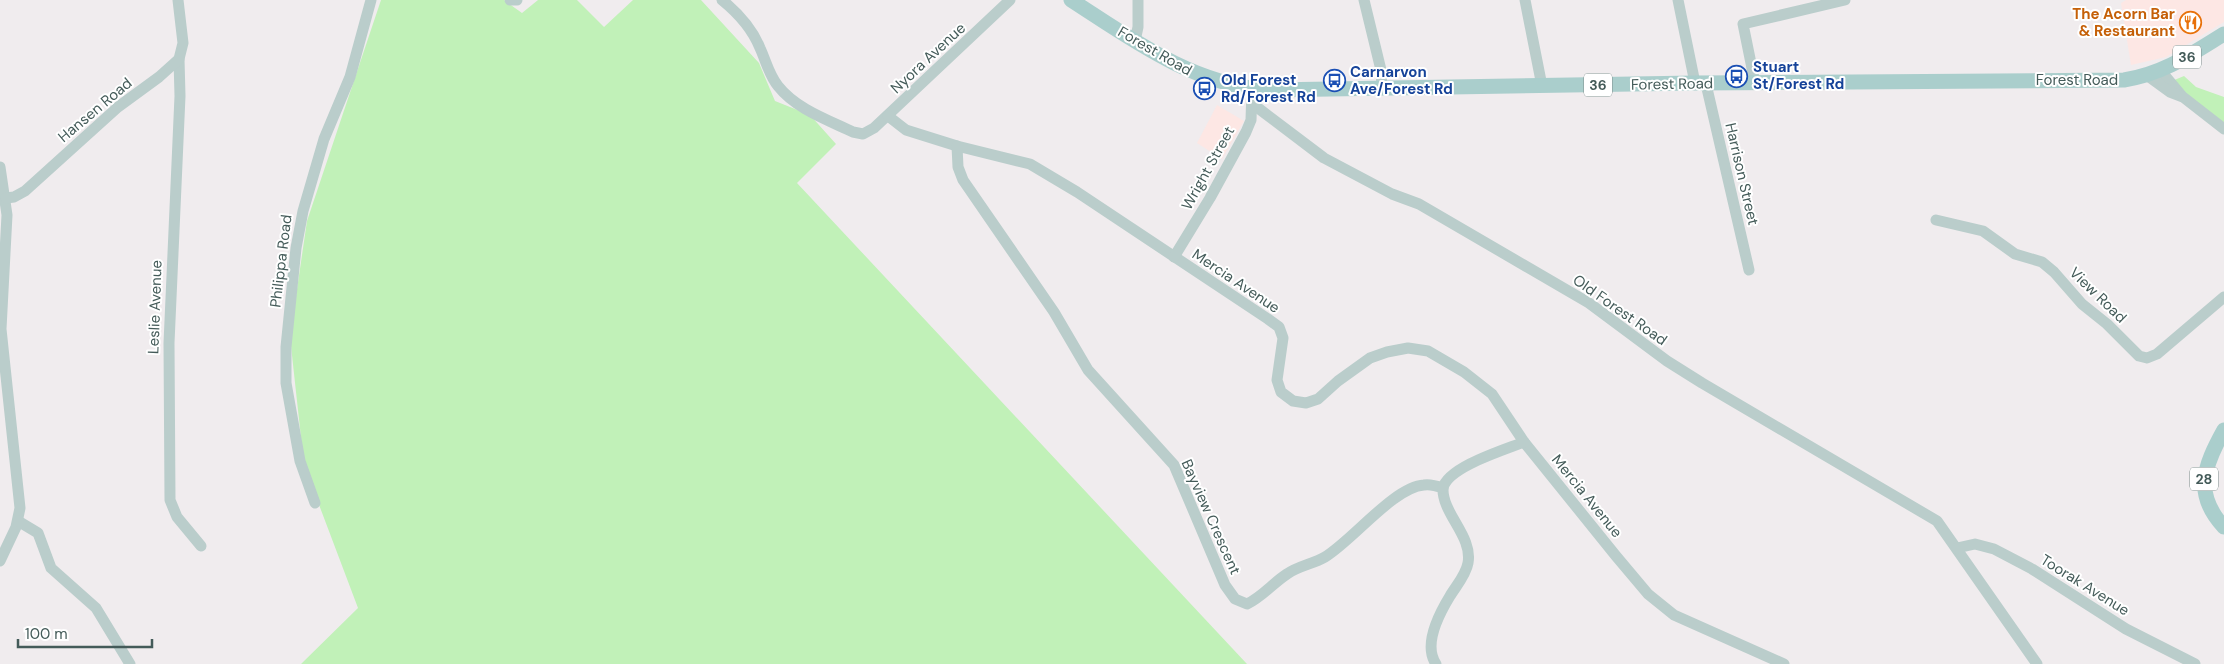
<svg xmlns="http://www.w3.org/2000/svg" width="2224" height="664" viewBox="0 0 2224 664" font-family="'DM Sans',sans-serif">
  <rect width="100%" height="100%" fill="#f0ecee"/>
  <!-- commercial -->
  <g fill="#fde7e4">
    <polygon points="2126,0 2224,0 2224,22 2166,57 2131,65 2121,3"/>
    <polygon points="1217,105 1244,121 1222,159 1197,143"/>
  </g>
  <!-- green -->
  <g fill="#c1f1b8">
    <polygon points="381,0 504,0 522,13 538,0 577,0 604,27 633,0 701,0 759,63 775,101 810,115 836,144 797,183 1247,664 301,664 358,608 304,465 290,337 307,221"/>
    <polygon points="2184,76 2196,87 2224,97 2224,126 2172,81"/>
  </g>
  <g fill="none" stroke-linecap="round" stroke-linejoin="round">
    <!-- minor -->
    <g stroke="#bacdcb" stroke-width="11">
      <polyline points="510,0 517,0"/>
      <path d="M 722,0 C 738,13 752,28 760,48 C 766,61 769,75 778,86 C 796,109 828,120 853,132 L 863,134 L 874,128 L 1010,0"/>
      <polyline points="1364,0 1381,70 1382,88"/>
      <polyline points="1525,0 1542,86"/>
      <polyline points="1678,0 1695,83"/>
      <polyline points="1135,41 1138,27 1138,0"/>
      <polyline points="179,59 180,96 169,343 170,500 177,517 201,546"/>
      <polyline points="2161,71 2181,95"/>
      <polyline points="2148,76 2170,92 2183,97 2224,129"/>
      <polyline points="1755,83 1743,24 1845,0"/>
      <polyline points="1706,84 1749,270"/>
      <polyline points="1258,108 1324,158 1392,194 1419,204 1589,303 1667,361 1702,383 1937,521 2037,664"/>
      <polyline points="888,116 906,130 957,146 1030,164 1077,192 1268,319 1279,327 1283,338 1277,380 1281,392 1293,401 1306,403 1318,399 1338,381 1370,358 1387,352 1408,348 1428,351 1464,372 1492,394 1524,442 1616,556 1648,594 1674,615 1784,664"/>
      <path d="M 957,146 L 958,167 L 963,180 L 1054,312 L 1088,370 L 1174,465 L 1225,585 L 1235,599 L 1247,604 C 1262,597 1273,583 1287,574 C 1298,566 1313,564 1325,557 C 1353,540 1394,487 1424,485 C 1430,484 1437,486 1443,488 C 1442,514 1473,536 1468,563 C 1466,575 1456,586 1450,596 C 1439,614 1423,645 1436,664"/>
      <polyline points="0,167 7,215 1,329 20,508 16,527 0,561"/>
      <polyline points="6,198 14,197 25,191 118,107 159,77 179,59 183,43 178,0"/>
      <polyline points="1936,220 1983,231 2015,254 2042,262 2054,272 2082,304 2107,324 2139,356 2147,358 2157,354 2224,297"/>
      <polyline points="1174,257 1210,198 1246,132 1251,120 1252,89"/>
      <path d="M 1443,488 C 1448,467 1504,450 1524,442"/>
      <polyline points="315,503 300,461 286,383 286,347 296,248 303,211 324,139 350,77 371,0"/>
      <polyline points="18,521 38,533 51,568 96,608 130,664"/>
      <polyline points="1957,548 1975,544 1994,549 2032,569 2126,629 2195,664"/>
    </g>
    <!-- major -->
    <g stroke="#aacecc" stroke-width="15">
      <path d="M 1071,0 C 1133,40 1190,83 1266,90 L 1695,83 L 2124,80 C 2163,74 2190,55 2224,34"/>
      <path d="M 2224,430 C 2204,466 2193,494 2224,527"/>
    </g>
  </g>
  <!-- icons -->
  <defs>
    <symbol id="restaurant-ring" viewBox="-11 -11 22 22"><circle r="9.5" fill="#fff" stroke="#e8710a" stroke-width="1.5"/><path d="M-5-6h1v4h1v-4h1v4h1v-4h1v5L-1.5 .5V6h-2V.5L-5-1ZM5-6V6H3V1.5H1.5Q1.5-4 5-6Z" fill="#e8710a"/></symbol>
    <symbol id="bus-ring" viewBox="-11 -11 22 22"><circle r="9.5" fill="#fff" stroke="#1a4fb4" stroke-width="1.5"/><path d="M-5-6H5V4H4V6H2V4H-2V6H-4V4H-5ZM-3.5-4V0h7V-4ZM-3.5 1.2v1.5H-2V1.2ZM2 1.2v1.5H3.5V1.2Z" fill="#1a4fb4"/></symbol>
  </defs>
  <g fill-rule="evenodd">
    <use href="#restaurant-ring" x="2178" y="10" width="25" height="25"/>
    <use href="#bus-ring" x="1724" y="64" width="25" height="25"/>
    <use href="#bus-ring" x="1322" y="68" width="25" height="25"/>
    <use href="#bus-ring" x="1192" y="76" width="25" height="25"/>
  </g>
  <g text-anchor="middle" stroke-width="4" stroke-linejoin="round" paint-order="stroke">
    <!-- shield labels -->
    <g fill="#fff" stroke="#7c8c8b" stroke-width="1">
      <rect x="2173" y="45.5" width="28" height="23" rx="4"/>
      <rect x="1584" y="73.5" width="28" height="23" rx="4"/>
      <rect x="2190" y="467.5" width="28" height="23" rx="4"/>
    </g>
    <g font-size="14" font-weight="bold" fill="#445b59">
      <text x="2187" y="62">36</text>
      <text x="1598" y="90">36</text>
      <text x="2204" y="484">28</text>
    </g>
    <!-- food labels -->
    <g font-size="15" font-weight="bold" fill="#c56008" stroke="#fff" text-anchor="end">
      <text x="2175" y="19">The Acorn Bar<tspan x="2175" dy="17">&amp; Restaurant</tspan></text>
    </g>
    <!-- street labels -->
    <g font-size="15" fill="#445b59" stroke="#fff">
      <text transform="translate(1155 51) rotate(30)" y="5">Forest Road</text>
      <text transform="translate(928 58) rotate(-43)" y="5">Nyora Avenue</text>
      <text x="2077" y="85">Forest Road</text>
      <text transform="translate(1672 84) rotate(-1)" y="5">Forest Road</text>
      <text transform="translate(95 110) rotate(-40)" y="5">Hansen Road</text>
      <text transform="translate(1208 168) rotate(-61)" y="5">Wright Street</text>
      <text transform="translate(1742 174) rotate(77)" y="5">Harrison Street</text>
      <text transform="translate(281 261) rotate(-83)" y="5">Philippa Road</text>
      <text transform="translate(1236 281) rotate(34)" y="5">Mercia Avenue</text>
      <text transform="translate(2098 295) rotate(44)" y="5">View Road</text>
      <text transform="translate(155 307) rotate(-88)" y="5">Leslie Avenue</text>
      <text transform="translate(1620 310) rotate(35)" y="5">Old Forest Road</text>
      <text transform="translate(1587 496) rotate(51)" y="5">Mercia Avenue</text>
      <text transform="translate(1211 517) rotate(66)" y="5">Bayview Crescent</text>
      <text transform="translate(2085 585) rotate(32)" y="5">Toorak Avenue</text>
    </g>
    <!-- transit labels -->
    <g font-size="15" font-weight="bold" fill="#164399" stroke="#fff" text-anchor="start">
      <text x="1753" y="72">Stuart<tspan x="1753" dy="17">St/Forest Rd</tspan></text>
      <text x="1350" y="77">Carnarvon<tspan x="1350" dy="17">Ave/Forest Rd</tspan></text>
      <text x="1221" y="85">Old Forest<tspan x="1221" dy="17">Rd/Forest Rd</tspan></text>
    </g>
  </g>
  <!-- scale -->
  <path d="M18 639v8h134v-8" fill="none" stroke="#445b59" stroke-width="2.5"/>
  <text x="25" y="639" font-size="15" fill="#445b59" stroke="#ffffff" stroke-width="4" paint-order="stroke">100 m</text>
</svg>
